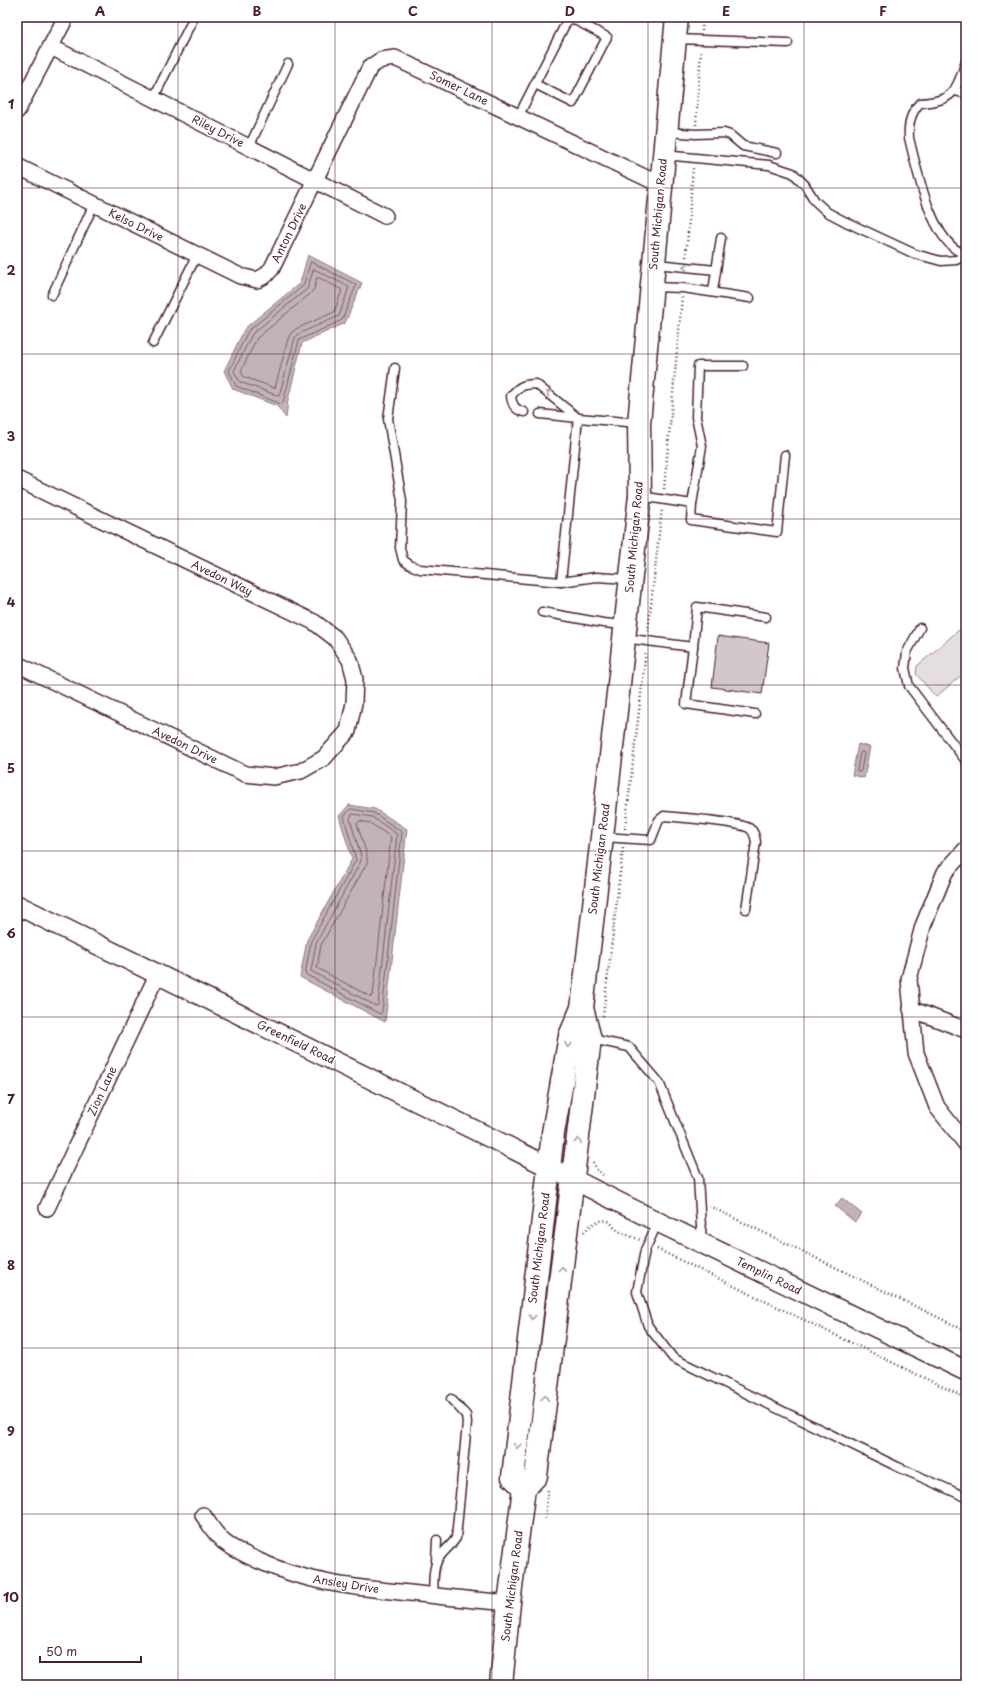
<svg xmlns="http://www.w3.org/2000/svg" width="983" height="1702" viewBox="0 0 983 1702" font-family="'Playpen Sans',sans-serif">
  <rect width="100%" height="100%" fill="#fff"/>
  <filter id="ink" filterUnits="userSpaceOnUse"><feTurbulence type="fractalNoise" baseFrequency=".025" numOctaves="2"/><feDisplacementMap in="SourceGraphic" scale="8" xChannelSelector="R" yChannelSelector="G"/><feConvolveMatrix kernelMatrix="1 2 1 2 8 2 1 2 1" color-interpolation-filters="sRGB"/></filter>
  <g filter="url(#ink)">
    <!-- green -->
    <polygon fill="#e5dee0" stroke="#987e86" points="966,624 966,671 936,697 916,674 917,666"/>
    <!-- water -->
    <g fill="#c1b3b6" stroke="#91787e">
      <polygon points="308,255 362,283 345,323 302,343 288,400 286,418 277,406 233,389 224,371 245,328 300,283"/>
      <polygon points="858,744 870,747 864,778 852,775"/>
      <polygon points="349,805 375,809 407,829 385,1022 300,977 307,940 352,859 339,816"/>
      <polygon points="842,1198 862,1214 855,1222 835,1206"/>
    </g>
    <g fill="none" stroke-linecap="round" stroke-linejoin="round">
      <!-- shore -->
      <g stroke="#7a5a63" stroke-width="1">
        <polygon points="311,262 355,284 356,286 342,320 299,340 283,403 281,404 236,386 229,371 248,331 303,286"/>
        <polygon points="314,269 349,287 339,316 298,334 295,338 279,396 240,382 234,371 252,334 307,289"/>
        <polygon points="317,278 320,278 342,290 334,312 296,329 291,333 288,339 275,388 244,377 241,371 257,338 310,294 314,289"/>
        <polygon points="863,752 864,754 861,771 858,772 857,770 860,753"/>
        <polygon points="351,809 374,813 402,832 382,1012 380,1014 305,974 311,941 356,860 344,817"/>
        <polygon points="353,814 372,817 397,834 378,1005 376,1006 311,971 316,943 361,861 361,856 350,819"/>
        <polygon points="360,821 370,823 391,837 373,995 371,997 317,968 321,945 367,863 367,855 357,824"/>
      </g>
    </g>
    <!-- building -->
    <polygon fill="#d2c7cb" stroke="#4a1f2b" points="718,636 769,643 762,694 712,687"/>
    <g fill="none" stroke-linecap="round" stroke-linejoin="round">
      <defs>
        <g id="service">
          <polyline points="675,39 788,43"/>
          <polyline points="535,84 573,103 607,37 569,17"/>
          <polyline points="955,91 966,94"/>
          <polyline points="153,99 194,17"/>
          <polyline points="518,117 569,17"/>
          <polyline points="667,132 696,134 724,133 730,135 743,146 777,153"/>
          <polyline points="249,147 288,64"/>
          <polyline points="664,155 769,165 793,173 805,185 815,201 827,212 846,222 915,254 941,261 956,260 960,258 962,253"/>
          <path d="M 965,254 C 931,244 917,169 909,138 C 908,125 910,113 920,103 C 954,101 955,92 966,62"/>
          <polyline points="656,264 716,270"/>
          <polyline points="653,287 683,288 750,298"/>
          <polyline points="713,291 721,238"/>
          <polyline points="52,295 94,204"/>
          <polyline points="153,343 197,255"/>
          <polyline points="395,368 388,419 402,501 400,548 403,560 410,565 420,569 561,582 596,577 629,579"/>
          <path d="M 524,412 C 515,410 512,405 511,396 C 519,386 524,384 536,384 L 578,418"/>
          <polyline points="540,414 578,418"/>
          <polyline points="640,496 692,504 691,520 777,532 785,455"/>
          <polyline points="692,504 702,446 696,417 698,366 743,366"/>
          <polyline points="561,582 578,418 639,423"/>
          <polyline points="542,612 603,623 624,625"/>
          <polyline points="920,628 907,652 905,668 909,686 966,761"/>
          <polyline points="624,638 693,647 697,607 766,617"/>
          <polyline points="693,647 686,704 755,714"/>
          <path d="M 602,837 L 651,840 L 659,820 L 664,816 C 682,818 736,821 749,828 C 754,831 755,836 756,842 L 746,909"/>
          <polyline points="592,1039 629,1047 659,1082 698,1178 702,1243"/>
          <polyline points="658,1222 645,1250 637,1292 648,1326 673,1358 898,1467 966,1497"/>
          <polyline points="436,1562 437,1540"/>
          <path d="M 433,1596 C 434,1584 432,1567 439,1558 C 444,1550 451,1546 456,1538 L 467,1423 L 466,1415 L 451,1399"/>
        </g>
        <g id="minor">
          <polyline points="51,47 385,216"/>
          <polyline points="17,111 66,17"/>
          <polyline points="17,166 240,276 257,280 266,275 272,268 370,67 381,60 395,58 661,185"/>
          <polyline points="17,479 314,622 335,638 350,660 355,679 354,703 348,731 324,758 301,771 274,777 245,774 17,664"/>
          <polyline points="966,849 945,872 923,926 909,979 916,1053 937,1107 966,1144"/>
          <polyline points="911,1009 966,1030"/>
          <polyline points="47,1208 158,973"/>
          <path d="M 203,1515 C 210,1525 215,1534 224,1542 C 234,1550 247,1555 259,1561 C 306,1582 349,1587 400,1592 C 436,1596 473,1600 509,1603"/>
        </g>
        <polyline id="tertiary" points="17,905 507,1146 658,1222 966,1371"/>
        <g id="primary">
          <polyline points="524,1488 513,1477 553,1133 570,1036 582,1008 602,837 640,495 639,423 677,17"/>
          <polyline points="501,1685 509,1603 524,1488 536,1476 590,1039 582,1008"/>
        </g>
      </defs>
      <!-- service casing -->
      <use href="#service" stroke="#4a1f2b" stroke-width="11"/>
      <!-- minor casing -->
      <use href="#minor" stroke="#4a1f2b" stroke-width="18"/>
      <!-- tertiary casing -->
      <use href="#tertiary" stroke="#4a1f2b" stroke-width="22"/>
      <!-- primary casing -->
      <use href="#primary" stroke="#4a1f2b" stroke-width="25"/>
      <!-- path -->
      <g stroke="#4a1f2b" stroke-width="2.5" stroke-dasharray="1 3" stroke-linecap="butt">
        <polyline points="702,31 703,17"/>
        <polyline points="696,125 701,50"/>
        <polyline points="686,257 693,168"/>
        <polyline points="664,489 682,297"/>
        <polyline points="648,631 662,508"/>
        <polyline points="625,829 646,652"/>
        <polyline points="603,1016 623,848"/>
        <polyline points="593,1162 597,1170 603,1175"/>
        <polyline points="709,1206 966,1331"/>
        <path d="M 584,1232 C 590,1225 601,1217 610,1222 C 612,1224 614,1228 616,1229 C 623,1234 633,1237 640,1240"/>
        <polyline points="657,1249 966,1398"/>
        <polyline points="545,1519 548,1489"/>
      </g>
      <!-- service -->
      <use href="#service" stroke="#fff" stroke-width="8"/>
      <!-- minor -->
      <use href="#minor" stroke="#fff" stroke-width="15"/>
      <!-- tertiary -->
      <use href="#tertiary" stroke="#fff" stroke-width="19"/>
      <!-- primary -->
      <use href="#primary" stroke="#fff" stroke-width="22"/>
    </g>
    <!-- one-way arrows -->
    <defs><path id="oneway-chevron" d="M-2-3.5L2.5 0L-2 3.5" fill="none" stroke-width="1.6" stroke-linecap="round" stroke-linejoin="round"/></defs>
    <g stroke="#ae9aa0">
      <use href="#oneway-chevron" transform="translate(685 267) rotate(-174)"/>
      <use href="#oneway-chevron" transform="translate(549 393) rotate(-143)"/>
      <use href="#oneway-chevron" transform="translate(568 1045) rotate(100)"/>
      <use href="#oneway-chevron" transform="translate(578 1141) rotate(-83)"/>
      <use href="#oneway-chevron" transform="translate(562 1269) rotate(-83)"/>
      <use href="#oneway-chevron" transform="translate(532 1317) rotate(97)"/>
      <use href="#oneway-chevron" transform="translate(545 1398) rotate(-83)"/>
      <use href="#oneway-chevron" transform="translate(517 1446) rotate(97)"/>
    </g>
  </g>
  <!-- grid -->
  <path fill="none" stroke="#4a1f2b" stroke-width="1" stroke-opacity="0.55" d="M 178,17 L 178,1685M 335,17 L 335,1685M 492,17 L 492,1685M 648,17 L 648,1685M 804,17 L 804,1685M 17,188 L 966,188M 17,354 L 966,354M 17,519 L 966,519M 17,685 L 966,685M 17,851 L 966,851M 17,1017 L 966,1017M 17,1183 L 966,1183M 17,1348 L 966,1348M 17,1514 L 966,1514"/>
  <g text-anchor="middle" stroke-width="3" stroke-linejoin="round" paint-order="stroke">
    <!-- street labels -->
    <g font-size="11" fill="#4a1f2b" stroke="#fff">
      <text transform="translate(459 88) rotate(26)" y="4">Somer Lane</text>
      <text transform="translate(218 131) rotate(27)" y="4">Riley Drive</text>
      <text transform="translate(658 214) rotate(-85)" y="4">South Michigan Road</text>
      <text transform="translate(136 225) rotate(26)" y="4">Kelso Drive</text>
      <text transform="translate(289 233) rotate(-64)" y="4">Anton Drive</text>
      <text transform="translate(634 537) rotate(-85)" y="4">South Michigan Road</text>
      <text transform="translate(222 578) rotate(26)" y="4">Avedon Way</text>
      <text transform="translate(185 745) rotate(26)" y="4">Avedon Drive</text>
      <text transform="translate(599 859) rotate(-83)" y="4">South Michigan Road</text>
      <text transform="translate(296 1042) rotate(26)" y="4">Greenfield Road</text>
      <text transform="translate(102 1091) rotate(-65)" y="4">Zion Lane</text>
      <text transform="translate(539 1248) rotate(-83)" y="4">South Michigan Road</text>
      <text transform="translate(769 1276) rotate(26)" y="4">Templin Road</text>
      <text transform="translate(346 1584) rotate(9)" y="4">Ansley Drive</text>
      <text transform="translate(512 1586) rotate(-83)" y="4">South Michigan Road</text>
    </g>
  </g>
  <!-- margin -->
  <rect width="983" height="1702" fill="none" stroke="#fff" stroke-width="44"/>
  <!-- scale -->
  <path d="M40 1656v6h101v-6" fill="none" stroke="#4a1f2b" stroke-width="2"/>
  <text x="46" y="1656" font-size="12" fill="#4a1f2b" stroke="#ffffff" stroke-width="3" paint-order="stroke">50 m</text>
  <rect x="22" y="22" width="939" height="1658" fill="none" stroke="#4a1f2b" stroke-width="1.5"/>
  <g font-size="13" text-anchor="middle" font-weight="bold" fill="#4a1f2b">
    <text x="100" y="16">A</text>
    <text x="257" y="16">B</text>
    <text x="413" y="16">C</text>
    <text x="570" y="16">D</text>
    <text x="726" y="16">E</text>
    <text x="883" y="16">F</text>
    <text x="11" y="109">1</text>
    <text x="11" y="275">2</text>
    <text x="11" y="441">3</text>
    <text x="11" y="607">4</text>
    <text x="11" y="773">5</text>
    <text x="11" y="938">6</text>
    <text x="11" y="1104">7</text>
    <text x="11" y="1270">8</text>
    <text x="11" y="1436">9</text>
    <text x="11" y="1602">10</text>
  </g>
</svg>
